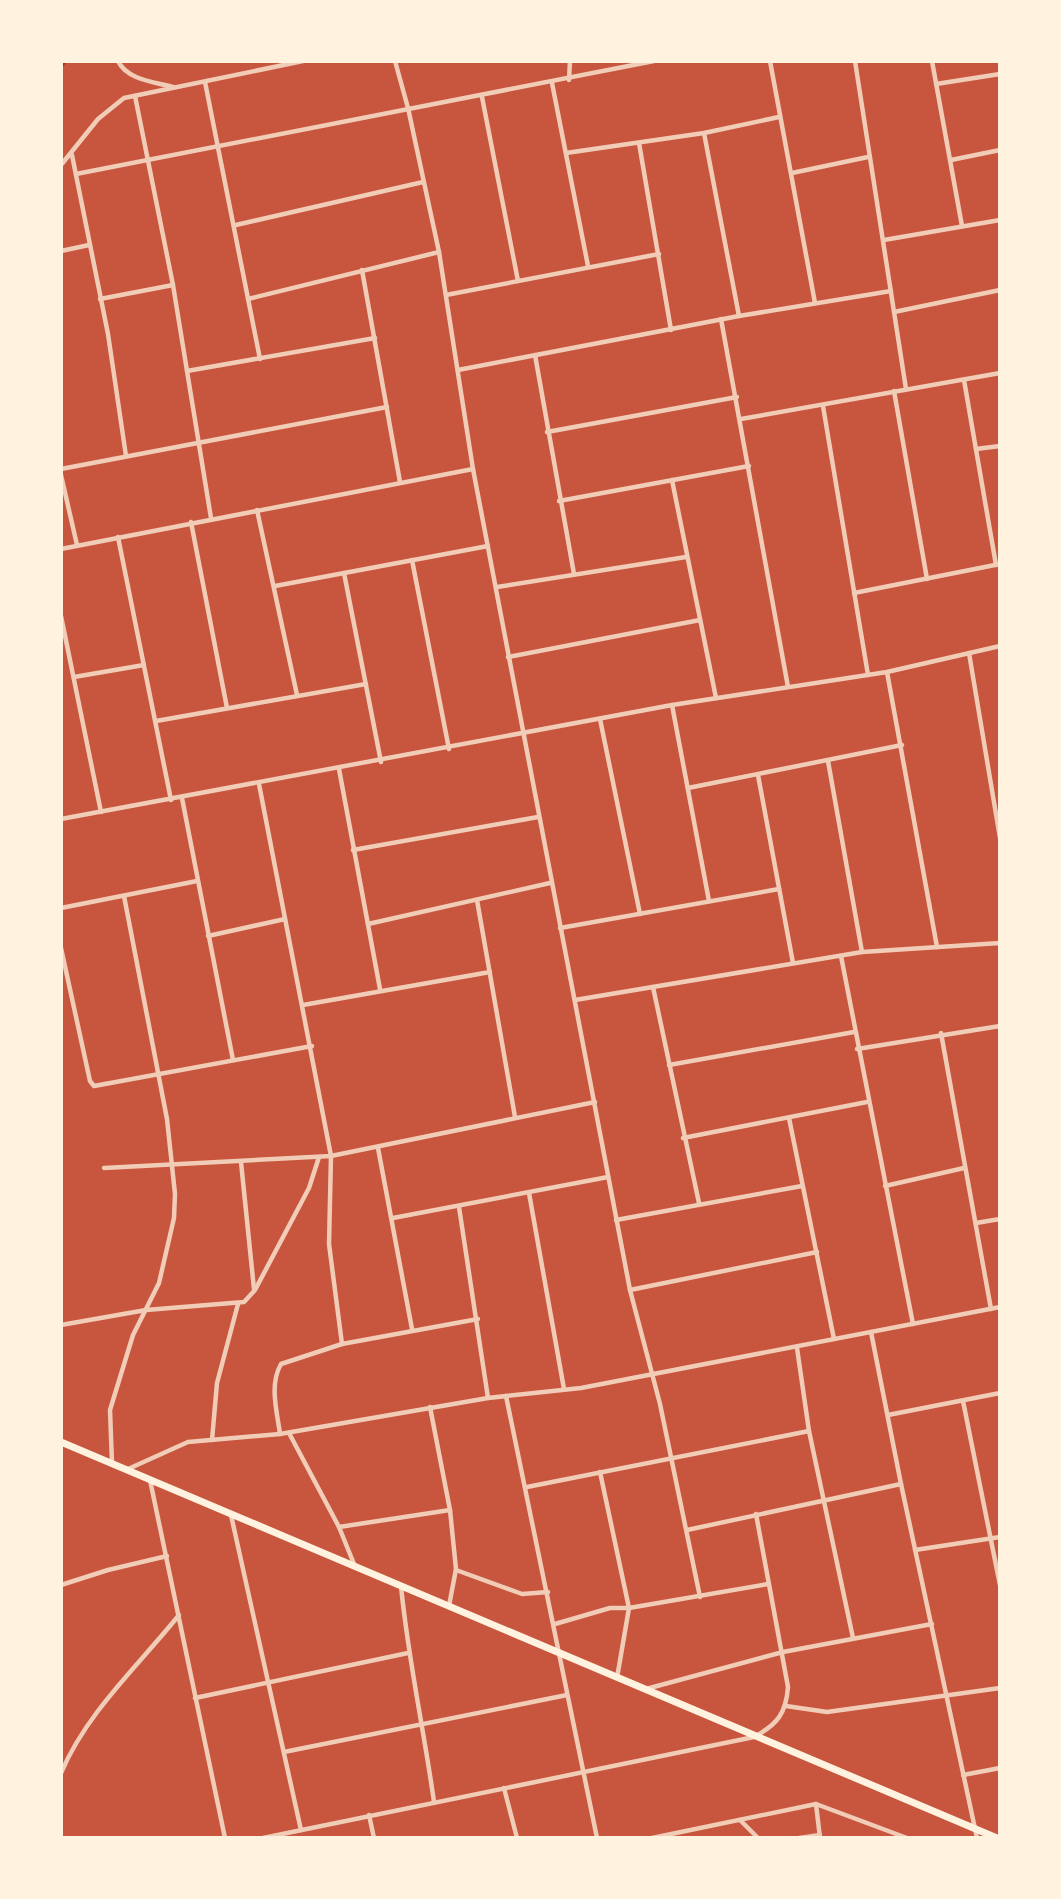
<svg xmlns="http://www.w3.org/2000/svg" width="1061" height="1899" viewBox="0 0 1061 1899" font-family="Figtree,sans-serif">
  <rect width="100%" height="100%" fill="#c8553d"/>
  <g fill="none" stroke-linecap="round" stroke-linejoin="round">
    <!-- stream -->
    <polyline stroke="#8f3625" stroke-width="2.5" points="61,67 66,61"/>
    <!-- minor -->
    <g stroke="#f1ccb7" stroke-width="4.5">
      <path d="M 118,61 C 127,80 155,82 173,87"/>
      <polyline points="395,61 408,108 439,252 473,469 630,1290 660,1404 700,1597"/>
      <polyline points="770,61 815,303"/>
      <polyline points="855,61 906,389"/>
      <polyline points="932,61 962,226"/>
      <polyline points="569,80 570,61"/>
      <polyline points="205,82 260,359"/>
      <polyline points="552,83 588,266"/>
      <polyline points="936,84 1000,74"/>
      <polyline points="135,96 173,285 211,518"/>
      <polyline points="482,97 518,281"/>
      <polyline points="704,133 739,316"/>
      <polyline points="639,143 671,330"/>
      <polyline points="566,153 704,133 779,117"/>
      <polyline points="72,155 108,334 126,456"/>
      <polyline points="951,160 1000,150"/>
      <polyline points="61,165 98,119 124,98 303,61"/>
      <polyline points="792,173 868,157"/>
      <polyline points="76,174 654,61"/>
      <polyline points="236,225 423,182"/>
      <polyline points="884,240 1000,220"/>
      <polyline points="61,251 89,245"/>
      <polyline points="362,270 400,482"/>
      <polyline points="446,295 659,254"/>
      <polyline points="100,299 173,285"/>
      <polyline points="248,299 439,252"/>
      <polyline points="894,312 1000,290"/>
      <polyline points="721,319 788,687"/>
      <polyline points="535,355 574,574"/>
      <polyline points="458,370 739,316 891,291"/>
      <polyline points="187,371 375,338"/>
      <polyline points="964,380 996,565"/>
      <polyline points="894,391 927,579"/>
      <polyline points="823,406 868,675"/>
      <polyline points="741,419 1000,373"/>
      <polyline points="547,432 737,397"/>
      <polyline points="976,449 1000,446"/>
      <polyline points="61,469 387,407"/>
      <polyline points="61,475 77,545"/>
      <polyline points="672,480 716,698"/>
      <polyline points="559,501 749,466"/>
      <polyline points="257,510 297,695"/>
      <polyline points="191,522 227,708"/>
      <polyline points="118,537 171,800"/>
      <polyline points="61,549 473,469"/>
      <polyline points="412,560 449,749"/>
      <polyline points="344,573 381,762"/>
      <polyline points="275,586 488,546"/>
      <polyline points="497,587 686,557"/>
      <polyline points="854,593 1000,564"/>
      <polyline points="61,616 101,812"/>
      <polyline points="969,653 1000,838"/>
      <polyline points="508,657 700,620"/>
      <polyline points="887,672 937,947"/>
      <polyline points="74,677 144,665"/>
      <polyline points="672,705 709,901"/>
      <polyline points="600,719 640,914"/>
      <polyline points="156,721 366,684"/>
      <polyline points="828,761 862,952"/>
      <polyline points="339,769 380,989"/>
      <polyline points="758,775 793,963"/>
      <polyline points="259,784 331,1156 329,1244 342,1344"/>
      <polyline points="688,788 902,745"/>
      <polyline points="182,798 233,1060"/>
      <polyline points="61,819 672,705 887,672 1000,646"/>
      <polyline points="353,850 538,817"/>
      <polyline points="477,900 515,1117"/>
      <polyline points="61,908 197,881"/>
      <polyline points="368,924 550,883"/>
      <polyline points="560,928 779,889"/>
      <polyline points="208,936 285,919"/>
      <polyline points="61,948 90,1081 94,1086 312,1046"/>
      <polyline points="841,956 913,1324"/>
      <polyline points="653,987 699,1203"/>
      <polyline points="575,1000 862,952 1000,943"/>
      <polyline points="303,1005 490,972"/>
      <polyline points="941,1033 991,1309"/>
      <polyline points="857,1049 1000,1026"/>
      <polyline points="669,1065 854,1032"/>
      <polyline points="789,1118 834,1339"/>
      <polyline points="683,1138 867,1102"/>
      <polyline points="378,1148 412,1329"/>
      <polyline points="241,1162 254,1289"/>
      <polyline points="104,1168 331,1156 595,1102"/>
      <polyline points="885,1186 964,1168"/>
      <polyline points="529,1193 564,1389"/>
      <polyline points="459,1207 488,1398 581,1388 1000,1307"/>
      <polyline points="393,1218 608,1177"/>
      <polyline points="616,1220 802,1186"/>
      <polyline points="976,1223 1000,1219"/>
      <polyline points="630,1290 817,1252"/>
      <polyline points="61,1325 146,1310 244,1302 255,1290 309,1188 319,1157"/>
      <polyline points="871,1332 901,1484 977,1838"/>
      <polyline points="797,1348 809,1431 853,1638"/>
      <polyline points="506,1396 597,1838"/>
      <polyline points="963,1401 1000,1585"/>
      <polyline points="430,1407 450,1510 456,1569 449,1606"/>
      <polyline points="888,1415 1000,1393"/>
      <polyline points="289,1433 339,1527 354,1564"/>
      <path d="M 280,1434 C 277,1411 269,1385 281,1364 L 342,1344 L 478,1319"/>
      <polyline points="212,1440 217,1383 238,1304"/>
      <polyline points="112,1463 110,1410 133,1335 159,1283 174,1218 175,1194 167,1119 124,896"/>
      <polyline points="128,1469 188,1442 280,1434 488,1398"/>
      <polyline points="600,1472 629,1608 617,1678"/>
      <polyline points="150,1480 225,1838"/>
      <polyline points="527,1487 809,1431"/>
      <polyline points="231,1515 301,1830"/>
      <polyline points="339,1527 450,1510"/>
      <polyline points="687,1530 901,1484"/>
      <polyline points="915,1550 1000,1537"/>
      <polyline points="456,1570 522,1594 548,1592"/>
      <polyline points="61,1585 108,1570 167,1556"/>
      <path d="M 401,1586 C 408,1659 424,1730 434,1802"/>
      <polyline points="555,1624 610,1608 629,1608 768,1584"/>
      <polyline points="646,1689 783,1652 932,1624"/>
      <polyline points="195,1698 408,1653"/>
      <polyline points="786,1706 827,1712 1000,1688"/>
      <polyline points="284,1752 567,1695"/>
      <path d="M 61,1773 C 87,1712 138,1666 179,1615"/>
      <polyline points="963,1775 1000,1768"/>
      <polyline points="504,1788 517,1838"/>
      <polyline points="816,1804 820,1838"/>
      <polyline points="369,1815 374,1838"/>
      <polyline points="740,1820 758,1838"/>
      <path d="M 263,1838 L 754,1737 C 778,1724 786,1713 788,1687 L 756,1514"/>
      <polyline points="652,1838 816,1804 907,1838"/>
      <polyline points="799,1838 820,1835"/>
    </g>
    <!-- trunk -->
    <polyline stroke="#fff3e0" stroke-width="7" points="61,1442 997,1838"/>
  </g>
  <!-- border -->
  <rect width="1061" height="1899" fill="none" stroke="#fff3e0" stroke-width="126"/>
</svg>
